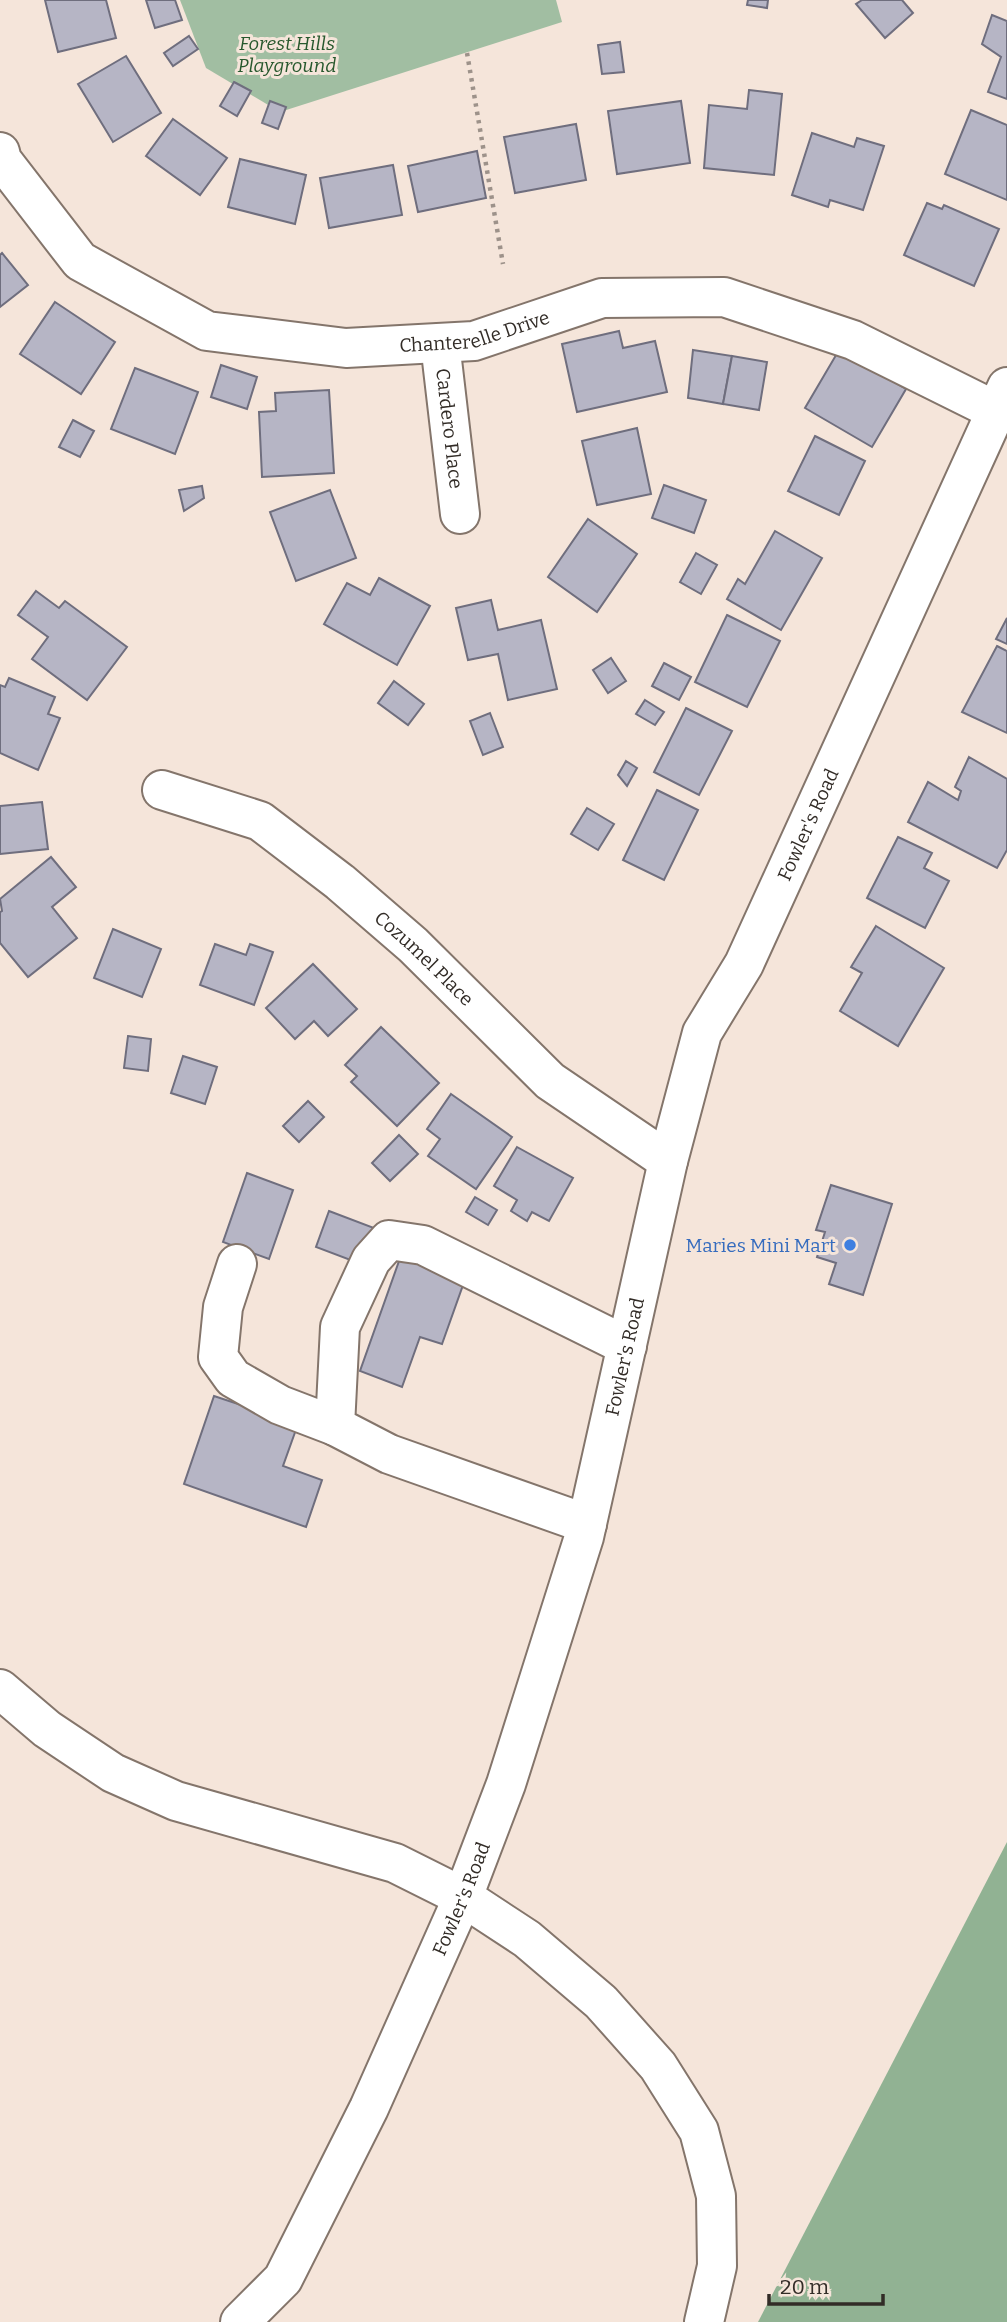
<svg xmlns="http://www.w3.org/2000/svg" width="1007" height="2322" viewBox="0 0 1007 2322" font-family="Bitter,serif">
  <rect width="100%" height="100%" fill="#f5e5da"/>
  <!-- green -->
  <polygon fill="#a1bea2" points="180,0 556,0 562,22 280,112 206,68"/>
  <!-- forest -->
  <polygon fill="#91b293" points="1007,1842 1007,2322 758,2322"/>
  <!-- building -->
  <g fill="#b6b5c5" stroke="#6f6e7e" stroke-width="2">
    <polygon points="45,0 106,0 116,38 58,52"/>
    <polygon points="146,0 175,0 182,20 155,28"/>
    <polygon points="748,0 768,0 767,8 747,5"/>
    <polygon points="862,0 902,0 913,13 885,38 856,4"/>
    <polygon points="992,15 1007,21 1007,99 988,92 1001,57 982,44"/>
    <polygon points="189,36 198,49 173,66 164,53"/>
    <polygon points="620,42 624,72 602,74 598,45"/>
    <polygon points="126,56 161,113 113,142 78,84"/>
    <polygon points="234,82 251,91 237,116 220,106"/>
    <polygon points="749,90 782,94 774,175 704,168 709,105 747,109"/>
    <polygon points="270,101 286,107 278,129 262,123"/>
    <polygon points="681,101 690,163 617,174 608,111"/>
    <polygon points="971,110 1007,125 1007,200 945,174"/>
    <polygon points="173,119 227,158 200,195 146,156"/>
    <polygon points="576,124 586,180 515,193 504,137"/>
    <polygon points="812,133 854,147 857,138 884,146 863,210 830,200 828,207 792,195"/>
    <polygon points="477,151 486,198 418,212 408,166"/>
    <polygon points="240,159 306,175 295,224 228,207"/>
    <polygon points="393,165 402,215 329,228 320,178"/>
    <polygon points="927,203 942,209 944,205 999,229 974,286 904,255"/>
    <polygon points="2,253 28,285 0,307 0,255"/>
    <polygon points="55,302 115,342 81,394 20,354"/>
    <polygon points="619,331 623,348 655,341 667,392 577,412 562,344"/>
    <polygon points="693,350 732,356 723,404 688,398"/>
    <polygon points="839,350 906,389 872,447 805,408"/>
    <polygon points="732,356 767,362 759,410 723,404"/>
    <polygon points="221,365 257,377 247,409 211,397"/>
    <polygon points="135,368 198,392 175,454 111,429"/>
    <polygon points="329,390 334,473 262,477 259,412 276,411 275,393"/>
    <polygon points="73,420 94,431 80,457 59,447"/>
    <polygon points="637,428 651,494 597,505 582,441"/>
    <polygon points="815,436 865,461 839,515 788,491"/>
    <polygon points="664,485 706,500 694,533 652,518"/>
    <polygon points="202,486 204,498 184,511 179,490"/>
    <polygon points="330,490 356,558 296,581 270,512"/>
    <polygon points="588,519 637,554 597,612 548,577"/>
    <polygon points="775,531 822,558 781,630 727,599 738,579 745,584"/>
    <polygon points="696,553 717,565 701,594 680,582"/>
    <polygon points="379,578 430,606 397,665 324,624 347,583 370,595"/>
    <polygon points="36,591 59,608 65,601 127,647 87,700 32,659 48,637 18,615"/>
    <polygon points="491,600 498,630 541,620 557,689 508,700 498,654 468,660 456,608"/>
    <polygon points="727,615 780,641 747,707 695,682"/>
    <polygon points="1007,618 1007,644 996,639"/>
    <polygon points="997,646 1007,651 1007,733 962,712"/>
    <polygon points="611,658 626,681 608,693 593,670"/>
    <polygon points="664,663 691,677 679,700 652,686"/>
    <polygon points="9,678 55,697 48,714 60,718 38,770 0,753 0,685 5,687"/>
    <polygon points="394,681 424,704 408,725 378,703"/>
    <polygon points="645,700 664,712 655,725 636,714"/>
    <polygon points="686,708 732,731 699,795 654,772"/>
    <polygon points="490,713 503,747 483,755 470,721"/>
    <polygon points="969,757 1007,779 1007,850 997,868 908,822 928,782 958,800 961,791 955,787"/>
    <polygon points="626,761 637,768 627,786 618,775"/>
    <polygon points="657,790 698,810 664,880 623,860"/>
    <polygon points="42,802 48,849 0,854 0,806"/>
    <polygon points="587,808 614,824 598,850 571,834"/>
    <polygon points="898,837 932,853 924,868 949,881 925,928 867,898"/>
    <polygon points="51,857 76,887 52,907 77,938 28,977 0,943 0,912 2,911 0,899"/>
    <polygon points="876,926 944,968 898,1046 840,1011 862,973 851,967"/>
    <polygon points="113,929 161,949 142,997 94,978"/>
    <polygon points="215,944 246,955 250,944 273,952 254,1005 200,985"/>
    <polygon points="313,964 357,1009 328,1036 314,1021 295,1039 266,1008"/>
    <polygon points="381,1027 439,1083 397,1126 351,1082 357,1076 345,1065"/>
    <polygon points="128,1036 151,1039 148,1071 124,1068"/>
    <polygon points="183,1056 217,1067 205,1104 171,1093"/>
    <polygon points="451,1094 512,1137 476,1189 428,1156 440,1139 427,1129"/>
    <polygon points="308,1101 324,1117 299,1142 283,1126"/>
    <polygon points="399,1135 418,1154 390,1181 372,1163"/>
    <polygon points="517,1147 573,1178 549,1221 532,1212 527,1221 511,1211 517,1200 494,1186"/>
    <polygon points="247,1173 293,1190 269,1259 223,1242"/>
    <polygon points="831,1185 892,1204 863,1295 829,1284 836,1263 817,1257 825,1232 816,1230"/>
    <polygon points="475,1197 497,1210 488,1225 466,1212"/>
    <polygon points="329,1211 374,1228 361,1264 316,1247"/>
    <polygon points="404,1247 468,1271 442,1344 420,1337 402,1387 360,1371"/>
    <polygon points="214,1396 298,1424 283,1466 322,1480 306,1527 184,1484"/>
  </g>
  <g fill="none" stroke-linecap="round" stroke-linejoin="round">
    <defs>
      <g id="minor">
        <path id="s1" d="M 0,152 L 2,160 L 80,261 L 207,331 L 346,348 L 474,341 L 602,298 L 724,297 L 853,340 L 996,411"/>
        <path id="s2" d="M 440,343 L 460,514"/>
        <path id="s3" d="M 162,790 L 260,821 L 340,882 L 413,945 L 550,1081 L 668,1161"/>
        <polyline points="237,1264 223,1307 218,1357 233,1378 280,1405 335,1426"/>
        <polyline points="587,1524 389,1454 335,1426 340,1327 371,1260 389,1240 423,1245 627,1346"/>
        <path id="s4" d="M 240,2322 L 283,2279 L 369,2108 L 463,1897 L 506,1784 L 584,1537 L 668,1161 L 702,1033 L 744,964 L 1007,387"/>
      </g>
      <polyline id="highway" points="0,1689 47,1729 113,1773 176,1801 395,1863 463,1897 527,1939 601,2002 658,2066 699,2131 716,2196 717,2266 704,2322"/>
    </defs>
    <!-- minor casing -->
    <use href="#minor" stroke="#84756b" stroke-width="42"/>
    <!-- highway casing -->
    <use href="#highway" stroke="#84756b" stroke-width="42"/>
    <!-- path -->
    <polyline stroke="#9d928a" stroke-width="4.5" stroke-dasharray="3.5 5" stroke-linecap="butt" points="467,53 503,264"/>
    <!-- minor -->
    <use href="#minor" stroke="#fff" stroke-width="38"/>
    <!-- highway -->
    <use href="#highway" stroke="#fff" stroke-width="38"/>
  </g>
  <!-- markers -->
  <circle fill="#3f7fe0" stroke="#f5e5da" stroke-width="2.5" cx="850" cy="1245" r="7"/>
  <g text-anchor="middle" stroke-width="6" stroke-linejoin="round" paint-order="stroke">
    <!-- park labels -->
    <g font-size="19" font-style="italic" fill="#27582d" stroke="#f5e5da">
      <text x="287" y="50">Forest Hills<tspan x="287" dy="22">Playground</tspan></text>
    </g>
    <!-- street labels -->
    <g font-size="19" fill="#322c27" stroke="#f5e5da">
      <text dy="7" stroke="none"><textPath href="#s1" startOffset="551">Chanterelle Drive</textPath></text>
      <text dy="7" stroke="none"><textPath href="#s2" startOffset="86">Cardero Place</textPath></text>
      <text dy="7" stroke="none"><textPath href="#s4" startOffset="1615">Fowler's Road</textPath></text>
      <text dy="7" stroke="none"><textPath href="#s3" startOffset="317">Cozumel Place</textPath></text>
      <text dy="7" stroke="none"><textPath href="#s4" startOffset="1048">Fowler's Road</textPath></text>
      <text dy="7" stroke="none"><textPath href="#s4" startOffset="481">Fowler's Road</textPath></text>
    </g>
    <!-- shop labels -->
    <g font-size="19" fill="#366cbe" stroke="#f5e5da" text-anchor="end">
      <text x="836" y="1252">Maries Mini Mart</text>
    </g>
  </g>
  <!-- scale -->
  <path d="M769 2294v10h114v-10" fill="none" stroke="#322c27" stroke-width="3.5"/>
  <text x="780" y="2294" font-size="21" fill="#322c27" stroke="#f5e5da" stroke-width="5" paint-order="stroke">20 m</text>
</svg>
